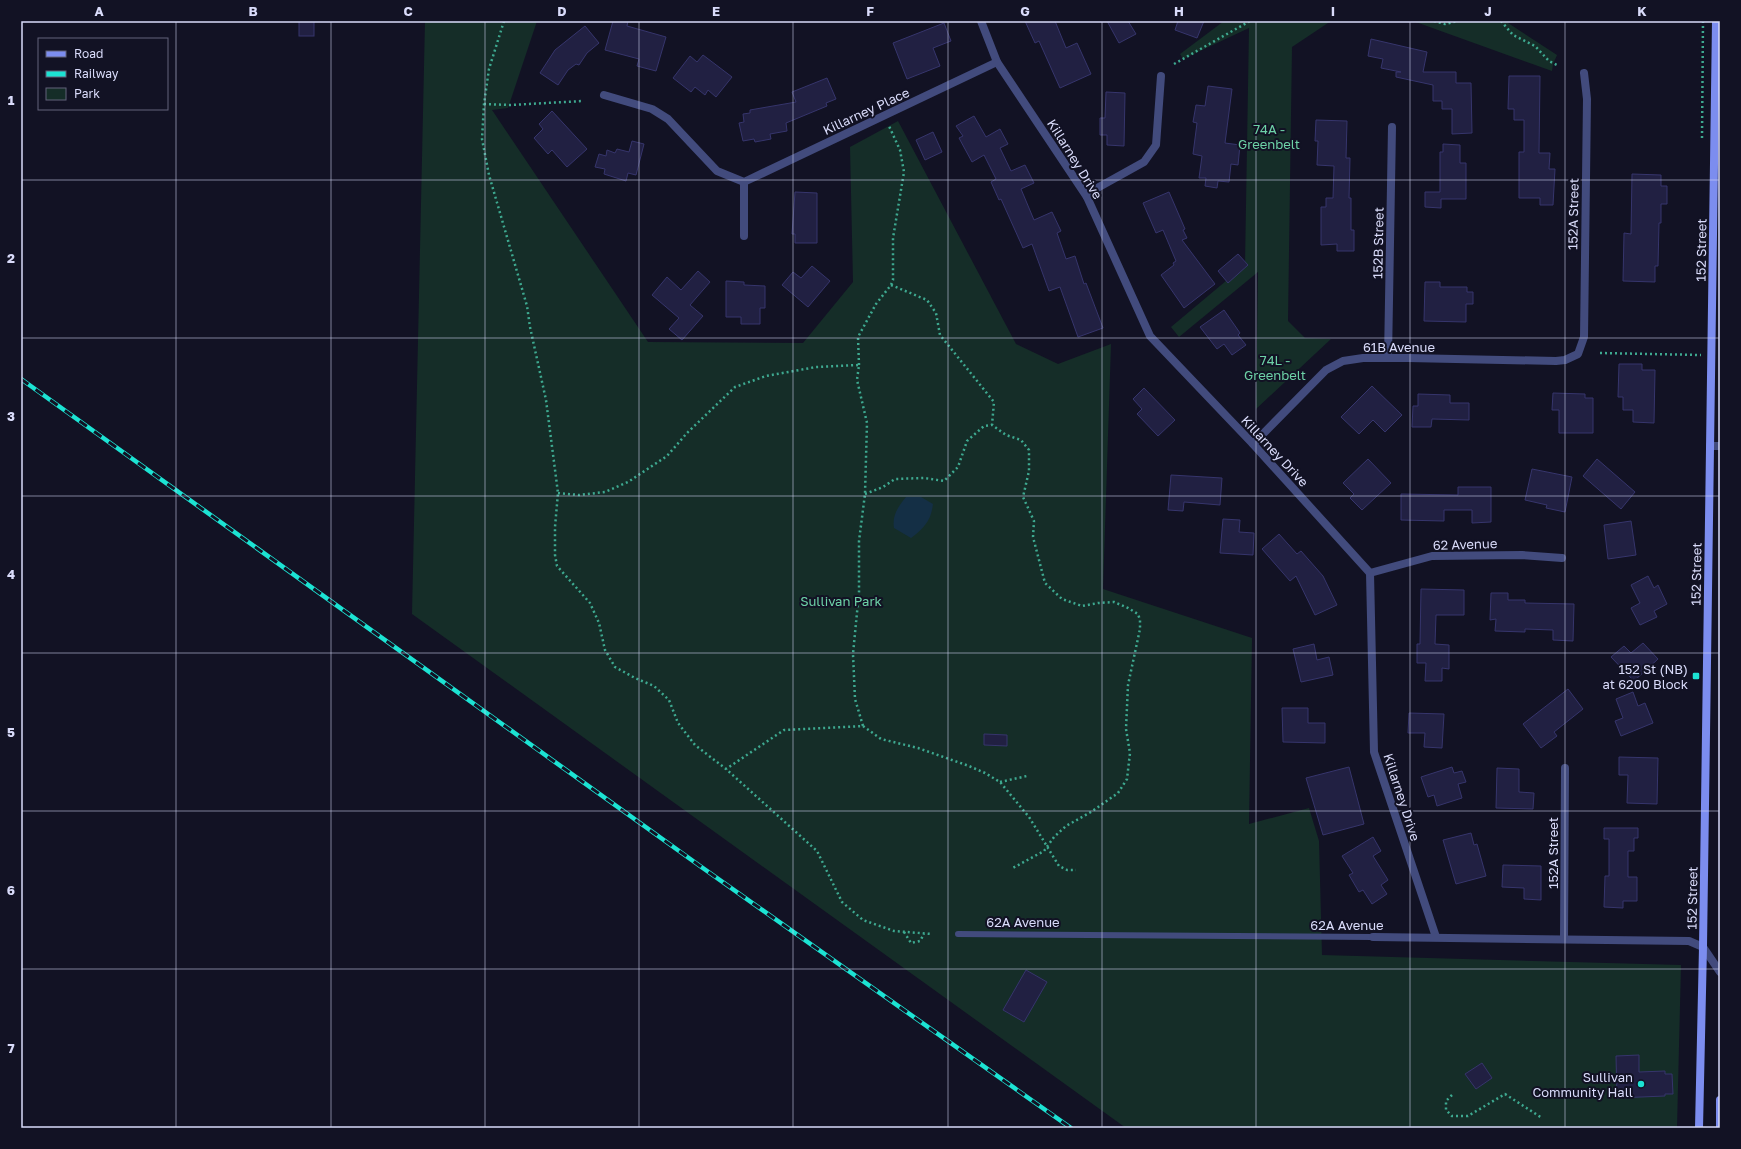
<svg xmlns="http://www.w3.org/2000/svg" width="1741" height="1149" viewBox="0 0 1741 1149" font-family="'Golos Text',sans-serif">
  <rect width="100%" height="100%" fill="#121224"/>
  <!-- green -->
  <g fill="#152d28">
    <polygon points="425,21 537,21 508,108 492,110 648,342 803,343 853,282 850,147 898,121 1016,344 1058,364 1111,344 1103,589 1252,638 1249,824 1309,808 1319,841 1322,955 1681,965 1677,1128 1126,1128 412,614"/>
    <polygon points="1224,21 1331,21 1292,47 1288,321 1305,338 1331,339 1256,409 1258,272 1179,337 1171,327 1245,265 1249,28 1183,59 1180,54"/>
    <polygon points="1413,21 1505,21 1557,55 1553,64 1552,71"/>
  </g>
  <!-- water -->
  <path fill="#142f45" d="M 906,497 L 921,497 L 933,504 C 931,521 924,528 911,538 L 894,528 C 892,515 898,507 906,497 Z"/>
  <!-- building -->
  <g fill="#212042" stroke="#36356c">
    <rect x="299" y="21" width="15" height="15"/>
    <polygon points="613,21 628,21 627,26 666,37 656,71 637,66 639,59 605,50"/>
    <polygon points="1025,21 1055,21 1066,48 1077,43 1091,74 1060,88 1039,41 1035,43"/>
    <polygon points="1107,21 1128,21 1136,34 1119,43"/>
    <polygon points="1178,21 1204,21 1197,38 1175,30"/>
    <polygon points="944,23 951,41 933,48 940,66 907,79 893,43"/>
    <polygon points="585,26 599,43 587,53 579,65 576,64 568,70 558,85 540,73 555,50"/>
    <polygon points="1371,39 1427,52 1423,72 1456,72 1456,83 1471,83 1472,133 1452,134 1452,109 1442,109 1442,101 1433,101 1433,85 1396,77 1396,72 1401,72 1381,68 1383,59 1368,56"/>
    <polygon points="703,55 732,77 716,97 708,90 705,95 695,87 691,92 673,78 690,56 697,62"/>
    <polygon points="1509,76 1540,76 1539,153 1550,153 1549,169 1555,169 1553,205 1540,205 1540,198 1519,198 1519,152 1524,152 1524,120 1514,120 1514,109 1508,109"/>
    <polygon points="827,78 836,99 826,103 827,106 786,123 787,131 770,134 771,139 755,142 754,139 743,141 739,123 744,122 743,114 750,113 750,110 796,102 792,92"/>
    <polygon points="1208,86 1232,89 1225,143 1240,145 1238,165 1231,164 1229,182 1218,181 1217,188 1205,186 1206,178 1199,178 1202,156 1193,154 1197,123 1193,122 1196,105 1205,106"/>
    <polygon points="1106,92 1125,93 1124,146 1107,145 1107,135 1100,135 1100,118 1105,118"/>
    <polygon points="552,111 587,149 567,167 552,150 548,154 534,138 543,129 539,124"/>
    <polygon points="974,116 986,137 1000,129 1008,144 1000,148 1011,171 1025,165 1034,183 1021,189 1034,220 1052,212 1061,231 1057,233 1066,259 1075,256 1084,284 1086,283 1103,328 1078,337 1060,287 1049,291 1032,244 1023,248 1001,199 999,200 991,182 996,179 984,155 972,162 959,138 963,136 956,126"/>
    <polygon points="1316,120 1347,121 1346,158 1350,158 1349,198 1351,198 1351,230 1354,230 1354,251 1337,251 1337,244 1321,245 1321,207 1326,207 1326,198 1333,198 1334,166 1317,165 1318,141 1315,141"/>
    <polygon points="933,132 942,152 925,160 916,140"/>
    <polygon points="632,141 644,144 636,175 628,173 626,181 604,174 605,169 595,167 599,154 606,156 607,150 615,153 617,149 629,152"/>
    <polygon points="1443,144 1460,145 1460,163 1466,163 1466,199 1441,199 1441,208 1425,207 1425,192 1440,192 1440,152 1443,152"/>
    <polygon points="1632,174 1661,175 1661,186 1667,186 1667,204 1661,204 1661,223 1659,223 1658,266 1655,266 1655,282 1623,281 1624,233 1631,234"/>
    <polygon points="795,192 817,193 817,243 795,243 795,234 792,234"/>
    <polygon points="1169,192 1185,229 1183,230 1187,238 1182,240 1215,284 1184,308 1161,275 1174,265 1173,263 1176,261 1163,230 1156,233 1143,203"/>
    <polygon points="1238,254 1248,265 1228,283 1218,271"/>
    <polygon points="812,266 830,281 808,307 782,285 793,272 801,278"/>
    <polygon points="698,271 710,282 690,305 703,316 682,340 669,329 679,318 652,295 667,277 681,290"/>
    <polygon points="726,281 744,282 744,285 765,286 765,308 760,308 760,324 741,324 741,317 726,317"/>
    <polygon points="1425,282 1440,282 1440,287 1467,287 1467,292 1473,292 1473,304 1466,304 1466,322 1424,321"/>
    <polygon points="1224,310 1240,333 1238,335 1246,345 1232,355 1224,344 1217,349 1200,327"/>
    <polygon points="1619,364 1642,364 1642,370 1655,370 1654,423 1633,422 1633,410 1623,410 1623,397 1618,397"/>
    <polygon points="1372,386 1402,415 1385,432 1373,420 1359,434 1341,417"/>
    <polygon points="1144,388 1175,420 1158,436 1137,414 1142,409 1133,399"/>
    <polygon points="1553,393 1585,394 1585,398 1593,398 1593,433 1559,433 1559,410 1552,410"/>
    <polygon points="1418,394 1450,395 1450,403 1469,403 1469,420 1432,419 1431,427 1412,427 1413,406 1418,406"/>
    <polygon points="1368,459 1391,483 1362,510 1350,498 1354,494 1343,483"/>
    <polygon points="1597,459 1635,492 1621,509 1583,476"/>
    <polygon points="1532,469 1572,477 1565,512 1546,508 1547,505 1525,500"/>
    <polygon points="1171,475 1222,478 1220,505 1184,502 1183,511 1168,510"/>
    <polygon points="1458,487 1491,487 1491,522 1472,523 1472,510 1444,510 1444,521 1401,520 1401,494 1458,495"/>
    <polygon points="1223,519 1240,520 1239,532 1254,533 1253,555 1220,553"/>
    <polygon points="1631,521 1636,555 1608,559 1604,525"/>
    <polygon points="1279,534 1297,554 1301,551 1323,576 1337,605 1315,615 1296,576 1290,581 1262,549"/>
    <polygon points="1648,576 1654,588 1658,585 1667,604 1654,611 1657,617 1640,625 1631,608 1640,603 1631,585"/>
    <polygon points="1421,589 1464,590 1464,615 1436,615 1435,644 1449,645 1449,669 1442,668 1442,681 1425,681 1426,663 1417,663 1417,644 1420,644"/>
    <polygon points="1491,593 1508,593 1508,600 1525,600 1525,603 1574,604 1573,641 1553,640 1553,630 1525,629 1525,632 1495,631 1496,619 1490,620"/>
    <polygon points="1643,643 1658,659 1634,681 1611,657 1624,646 1631,653"/>
    <polygon points="1314,644 1317,660 1329,657 1333,675 1301,682 1293,649"/>
    <polygon points="1568,689 1583,709 1554,732 1557,736 1541,748 1523,724"/>
    <polygon points="1633,692 1638,706 1645,703 1653,723 1621,736 1615,721 1623,718 1616,699"/>
    <polygon points="1282,708 1308,708 1308,723 1325,723 1325,743 1283,742"/>
    <polygon points="1409,713 1444,714 1442,748 1424,747 1425,733 1408,733"/>
    <polygon points="984,734 1007,735 1007,746 984,745"/>
    <polygon points="1619,757 1658,758 1657,804 1627,803 1628,775 1619,775"/>
    <polygon points="1349,767 1364,824 1323,835 1306,778"/>
    <polygon points="1452,767 1454,773 1462,771 1466,782 1458,784 1462,798 1437,806 1434,795 1428,797 1421,777"/>
    <polygon points="1497,768 1519,769 1519,792 1534,793 1533,809 1496,808"/>
    <polygon points="1604,828 1638,828 1638,838 1634,838 1634,851 1628,851 1628,877 1637,877 1637,901 1623,901 1623,908 1604,907 1605,876 1609,876 1609,839 1604,839"/>
    <polygon points="1471,833 1474,845 1477,844 1486,876 1456,884 1443,840"/>
    <polygon points="1373,837 1381,851 1373,856 1388,880 1381,885 1387,894 1372,904 1363,890 1359,892 1349,875 1353,873 1342,856"/>
    <polygon points="1503,865 1541,866 1541,900 1524,899 1524,888 1502,887"/>
    <polygon points="1026,970 1047,982 1024,1022 1003,1010"/>
    <polygon points="1639,1055 1639,1072 1665,1071 1665,1074 1672,1074 1673,1094 1665,1094 1665,1096 1617,1098 1616,1056"/>
    <polygon points="1482,1063 1492,1078 1476,1089 1465,1074"/>
  </g>
  <g fill="none" stroke-linecap="round" stroke-linejoin="round">
    <!-- path -->
    <g stroke="#3ea990" stroke-width="2.5" stroke-dasharray="2 3" stroke-linecap="butt">
      <polyline points="504,21 489,69 484,104 482,139 489,175 527,306 530,327 546,400 558,493 555,527 555,555 557,566 590,603 599,623 605,650 615,667 635,678 654,686 669,700 678,723 695,745 726,769 817,851 842,902 863,920 894,931 932,934"/>
      <polyline points="1434,21 1445,24 1458,21"/>
      <polyline points="1501,21 1513,35 1535,46 1549,61 1557,65"/>
      <polyline points="1174,64 1250,21"/>
      <polyline points="484,104 510,105 583,101"/>
      <polyline points="1702,138 1703,21"/>
      <polyline points="891,285 927,300 936,313 940,335 994,402 992,425"/>
      <polyline points="1600,353 1701,355"/>
      <polyline points="859,365 858,337 876,304 891,285 893,280 893,238 904,172 900,150 889,126"/>
      <polyline points="558,493 579,495 605,492 628,482 667,456 687,433 735,387 766,376 816,367 859,365 857,380 867,423 865,494 859,541 859,592 853,654 855,699 863,726 784,730 726,769"/>
      <polyline points="865,494 883,487 895,479 924,478 944,481 958,467 967,441 984,426 992,425 1006,435 1021,440 1029,450 1029,471 1023,497 1034,521 1033,537 1045,583 1062,599 1082,606 1098,603 1114,602 1128,608 1138,614 1140,620 1140,629 1128,685 1126,729 1130,753 1127,779 1118,793 1091,812 1066,826 1054,837 1044,851 1011,869"/>
      <polyline points="863,726 881,739 918,748 969,766 985,773 1000,782 1029,817 1059,866 1067,870 1076,870"/>
      <polyline points="1000,782 1027,776"/>
      <polyline points="904,932 911,943 920,941 924,934"/>
      <polyline points="1452,1095 1446,1101 1446,1110 1452,1116 1468,1116 1505,1094 1542,1118"/>
    </g>
    <!-- service -->
    <polyline stroke="#424b7d" stroke-width="6" points="958,934 1373,937"/>
    <!-- minor -->
    <g stroke="#424b7d" stroke-width="8">
      <polyline points="981,21 997,62 1087,197 1150,336 1253,444 1370,573 1374,752 1436,937"/>
      <polyline points="604,95 652,109 668,119 717,171 744,182 997,62"/>
      <polyline points="1087,197 1099,187 1144,162 1156,145 1161,76"/>
      <polyline points="744,236 744,182"/>
      <polyline points="1388,358 1392,127"/>
      <polyline points="1253,444 1326,370 1343,361 1363,358 1408,358 1556,361 1565,360 1578,354 1584,337 1587,99 1584,73"/>
      <polyline points="1710,446 1720,446"/>
      <polyline points="1370,573 1432,556 1522,555 1562,558"/>
      <polyline points="1373,937 1689,941 1703,947 1720,972"/>
      <polyline points="1564,939 1565,768"/>
    </g>
    <!-- secondary -->
    <g stroke="#7c8def" stroke-width="8">
      <polyline points="1699,1128 1703,947 1716,21"/>
      <polyline points="1720,1128 1720,1100"/>
    </g>
    <defs>
      <polyline id="rail" points="21,379 700,866 1071,1128"/>
    </defs>
    <!-- rail casing -->
    <use href="#rail" stroke="#1ce3d3" stroke-width="4.5"/>
    <!-- rail -->
    <use href="#rail" stroke="#121224" stroke-width="3" stroke-dasharray="9" stroke-linecap="butt"/>
  </g>
  <!-- grid -->
  <path fill="none" stroke="#d9dbfa" stroke-width="1" stroke-opacity="0.55" d="M 176,21 L 176,1128M 331,21 L 331,1128M 485,21 L 485,1128M 639,21 L 639,1128M 793,21 L 793,1128M 948,21 L 948,1128M 1102,21 L 1102,1128M 1256,21 L 1256,1128M 1410,21 L 1410,1128M 1565,21 L 1565,1128M 21,180 L 1720,180M 21,338 L 1720,338M 21,496 L 1720,496M 21,653 L 1720,653M 21,811 L 1720,811M 21,969 L 1720,969"/>
  <!-- markers -->
  <g fill="#1ce3d3" stroke="#121224" stroke-width="1.5">
    <rect x="1692" y="672" width="8" height="8" rx="2"/>
    <circle cx="1641" cy="1084" r="4"/>
  </g>
  <g text-anchor="middle" stroke-width="4" stroke-linejoin="round" paint-order="stroke">
    <!-- street labels -->
    <g font-size="13" fill="#d9dbfa" stroke="#121224">
      <text transform="translate(866 111) rotate(-25)" y="5">Killarney Place</text>
      <text transform="translate(1075 159) rotate(58)" y="5">Killarney Drive</text>
      <text transform="translate(1573 214) rotate(-89)" y="5">152A Street</text>
      <text transform="translate(1378 243) rotate(-89)" y="5">152B Street</text>
      <text transform="translate(1701 250) rotate(-89)" y="5">152 Street</text>
      <text x="1399" y="352">61B Avenue</text>
      <text transform="translate(1275 451) rotate(47)" y="5">Killarney Drive</text>
      <text transform="translate(1465 544) rotate(-2)" y="5">62 Avenue</text>
      <text transform="translate(1696 574) rotate(-89)" y="5">152 Street</text>
      <text transform="translate(1402 797) rotate(72)" y="5">Killarney Drive</text>
      <text transform="translate(1553 853) rotate(-90)" y="5">152A Street</text>
      <text transform="translate(1692 898) rotate(-89)" y="5">152 Street</text>
      <text x="1023" y="927">62A Avenue</text>
      <text x="1347" y="930">62A Avenue</text>
    </g>
    <!-- park labels -->
    <g font-size="13" fill="#6dd2a7" stroke="#121224">
      <text x="1269" y="134">74A -<tspan x="1269" dy="15">Greenbelt</tspan></text>
      <text x="1275" y="365">74L -<tspan x="1275" dy="15">Greenbelt</tspan></text>
      <text x="841" y="606">Sullivan Park</text>
    </g>
    <!-- poi labels -->
    <g font-size="13" fill="#d9dbfa" stroke="#121224" text-anchor="end">
      <text x="1688" y="674">152 St (NB)<tspan x="1688" dy="15">at 6200 Block</tspan></text>
      <text x="1633" y="1082">Sullivan<tspan x="1633" dy="15">Community Hall</tspan></text>
    </g>
  </g>
  <!-- border -->
  <rect width="1741" height="1149" fill="none" stroke="#121224" stroke-width="44"/>
  <!-- legend -->
  <rect x="38" y="38" width="130" height="72" fill="#121224" stroke="#62627a"/>
  <rect x="46" y="51" width="20" height="6" fill="#7c8def" stroke="#62627a"/>
  <text x="74" y="58" font-size="12" fill="#d9dbfa">Road</text>
  <rect x="46" y="71" width="20" height="6" fill="#1ce3d3" stroke="#62627a"/>
  <text x="74" y="78" font-size="12" fill="#d9dbfa">Railway</text>
  <rect x="46" y="88" width="20" height="12" fill="#152d28" stroke="#62627a"/>
  <text x="74" y="98" font-size="12" fill="#d9dbfa">Park</text>
  <rect x="22" y="22" width="1697" height="1105" fill="none" stroke="#d9dbfa" stroke-width="1.5"/>
  <g font-size="13" text-anchor="middle" font-weight="bold" fill="#d9dbfa">
    <text x="99" y="16">A</text>
    <text x="253" y="16">B</text>
    <text x="408" y="16">C</text>
    <text x="562" y="16">D</text>
    <text x="716" y="16">E</text>
    <text x="870" y="16">F</text>
    <text x="1025" y="16">G</text>
    <text x="1179" y="16">H</text>
    <text x="1333" y="16">I</text>
    <text x="1488" y="16">J</text>
    <text x="1642" y="16">K</text>
    <text x="11" y="105">1</text>
    <text x="11" y="263">2</text>
    <text x="11" y="421">3</text>
    <text x="11" y="579">4</text>
    <text x="11" y="737">5</text>
    <text x="11" y="895">6</text>
    <text x="11" y="1053">7</text>
  </g>
</svg>
